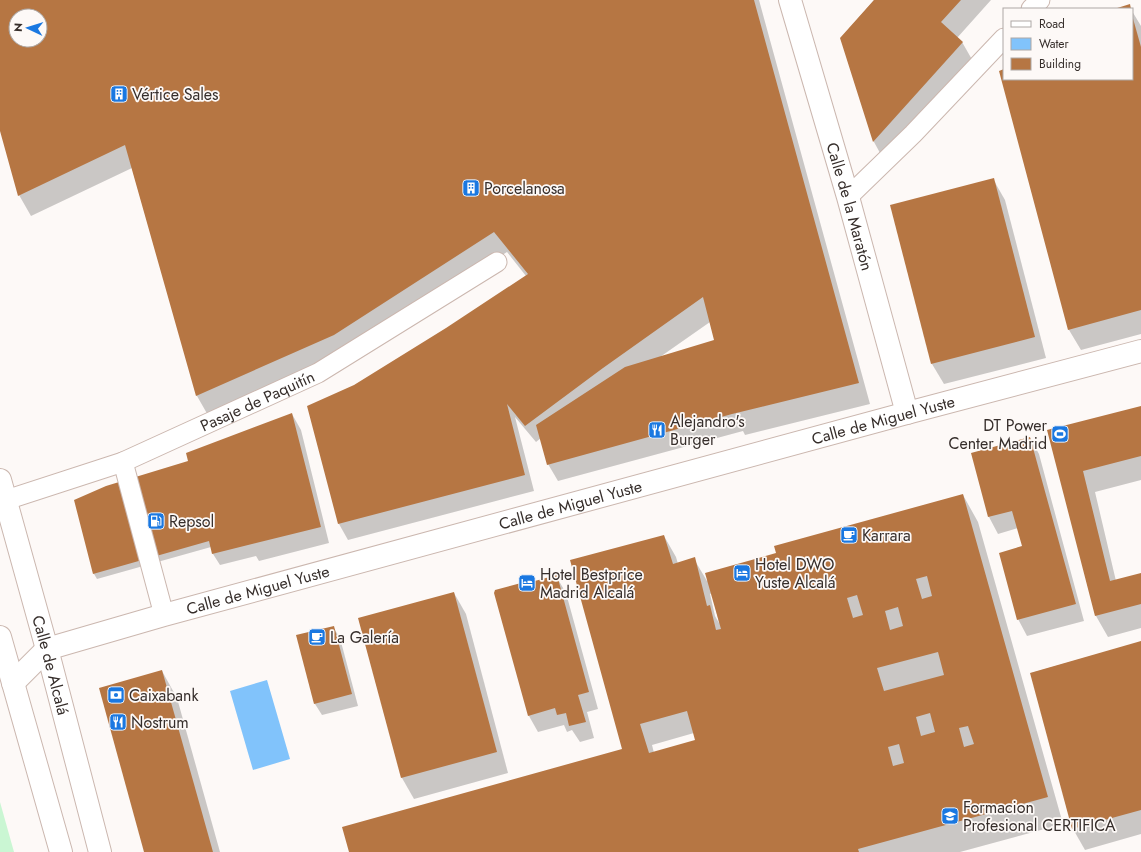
<svg xmlns="http://www.w3.org/2000/svg" width="1141" height="852" viewBox="0 0 1141 852" font-family="Jost,sans-serif">
  <rect width="100%" height="100%" fill="#fdf9f7"/>
  <!-- green -->
  <polygon fill="#caf6d3" points="0,802 14,852 0,852"/>
  <!-- water -->
  <polygon fill="#81c3fb" points="267,680 290,759 253,770 230,691"/>
  <!-- shadow -->
  <g fill="#0003" fill-rule="evenodd">
    <path d="M 0,0 L 759,0 L 870,404 L 745,435 L 743,431 L 558,481 L 548,464 L 541,438 L 536,442 L 515,417 L 534,491 L 348,540 L 339,524 L 354,386 L 447,329 L 526,276 L 507,252 L 346,355 L 209,417 L 197,396 L 132,168 L 31,216 L 19,195 L 0,127 ZM 16,16 L 40,16 L 40,40 L 16,40 ZM 710,322 L 715,341 L 660,357 Z"/>
    <polygon points="874,0 991,0 957,38 962,42 974,63 885,162 874,142 841,38"/>
    <polygon points="1132,11 1141,26 1141,334 1081,350 1069,330 1000,71 1004,70 1004,79 1132,79"/>
    <polygon points="993,179 1005,200 1046,358 944,384 932,364"/>
    <polygon points="1141,407 1141,480 1095,492 1116,581 1141,574 1141,628 1108,637 1096,616 1048,431"/>
    <polygon points="292,414 301,430 329,543 259,561 256,556 220,565 213,554 211,547 97,579 94,574 75,501 187,463"/>
    <polygon points="1030,438 1039,454 1084,621 1027,636 1018,619 1023,547 1018,528 998,534 989,517 972,454"/>
    <path d="M 963,495 L 978,522 L 1063,824 L 960,852 L 350,852 L 623,750 L 664,536 L 676,557 L 678,564 L 694,559 L 707,581 L 776,554 ZM 712,593 L 719,623 L 715,616 L 710,594 ZM 694,733 L 696,741 L 654,753 L 652,745 Z"/>
    <polygon points="556,576 566,593 598,709 587,712 594,738 580,742 572,730 567,732 564,725 538,732 529,716 523,584 530,579 532,583"/>
    <polygon points="454,593 466,614 508,773 414,799 402,778 359,619"/>
    <polygon points="333,627 340,638 358,706 322,715 315,704 297,636"/>
    <polygon points="1141,642 1141,834 1085,850 1073,829 1031,673"/>
    <polygon points="162,671 177,698 220,852 145,852"/>
  </g>
  <!-- building -->
  <g fill="#b67643" fill-rule="evenodd">
    <path d="M 0,0 L 754,0 L 859,383 L 732,414 L 547,465 L 536,425 L 625,367 L 714,340 L 703,297 L 603,368 L 525,426 L 507,404 L 525,475 L 338,524 L 307,406 L 354,385 L 446,328 L 528,274 L 494,232 L 334,335 L 196,396 L 125,145 L 18,196 L 0,131 ZM 16,16 L 40,16 L 40,40 L 16,40 Z"/>
    <polygon points="874,0 961,0 941,22 963,42 873,142 840,38"/>
    <polygon points="1130,4 1131,9 1114,9"/>
    <polygon points="1132,15 1141,47 1141,310 1068,330 999,71 1004,69 1004,79 1132,79"/>
    <polygon points="994,178 1035,337 931,364 890,205"/>
    <polygon points="1141,406 1141,456 1083,471 1110,581 1141,573 1141,604 1095,616 1047,430"/>
    <polygon points="292,413 321,527 212,554 209,541 93,574 74,500 106,486 188,461 186,453"/>
    <polygon points="1030,437 1076,604 1017,620 999,553 1022,546 1012,511 988,517 971,453"/>
    <path d="M 963,494 L 1048,797 L 858,849 L 859,852 L 349,852 L 342,827 L 622,749 L 570,560 L 664,535 L 673,564 L 695,557 L 707,606 L 710,605 L 716,630 L 721,629 L 705,573 L 776,553 L 774,546 ZM 927,576 L 932,596 L 922,599 L 916,579 ZM 857,595 L 863,615 L 853,618 L 847,598 ZM 898,607 L 903,626 L 890,630 L 885,611 ZM 938,652 L 944,675 L 884,691 L 877,668 ZM 687,711 L 695,740 L 649,753 L 640,724 ZM 930,713 L 935,732 L 921,736 L 916,717 ZM 968,726 L 974,744 L 964,747 L 959,728 ZM 899,744 L 904,763 L 893,766 L 888,747 Z"/>
    <polygon points="557,575 589,692 578,695 586,722 569,726 566,713 557,715 555,708 528,716 494,593 495,590 521,583 521,581 531,578 531,582"/>
    <polygon points="454,592 497,752 401,778 358,618"/>
    <polygon points="334,626 352,694 314,704 296,635"/>
    <polygon points="1141,641 1141,810 1072,829 1030,673"/>
    <polygon points="162,670 213,852 144,852 99,688"/>
  </g>
  <g fill="none" stroke-linecap="round" stroke-linejoin="round">
    <defs>
      <g id="service">
        <polyline points="1031,9 1040,0"/>
        <polyline points="848,197 913,134 1004,38"/>
        <polyline points="123,462 164,615"/>
        <path id="s1" d="M 0,502 L 123,462 L 318,373 L 497,262"/>
      </g>
      <g id="minor">
        <path id="s2" d="M 790,0 L 848,197 L 907,413"/>
        <path id="s3" d="M 13,683 L 47,649 L 164,615 L 907,413 L 1141,351"/>
      </g>
      <g id="primary">
        <path id="s4" d="M 0,480 L 47,649 L 100,852"/>
        <polyline points="0,637 61,852"/>
      </g>
    </defs>
    <!-- service casing -->
    <use href="#service" stroke="#cbb7af" stroke-width="21"/>
    <!-- minor casing -->
    <use href="#minor" stroke="#cbb7af" stroke-width="24"/>
    <!-- primary casing -->
    <use href="#primary" stroke="#cbb7af" stroke-width="24"/>
    <!-- service -->
    <use href="#service" stroke="#fff" stroke-width="19"/>
    <!-- minor -->
    <use href="#minor" stroke="#fff" stroke-width="22"/>
    <!-- primary -->
    <use href="#primary" stroke="#fff" stroke-width="22"/>
  </g>
  <!-- icons -->
  <defs>
    <symbol id="building-square" viewBox="-11 -11 22 22"><rect x="-9" y="-9" width="18" height="18" rx="4" fill="#1a78e1" stroke="#fdf9f7"/><path d="M-4-6H4V6H1V3H-1V6H-4ZM-2.5-4.3h1.7v1.8h-1.7ZM.8-4.3h1.7v1.8H.8ZM-2.5-1h1.7V.8h-1.7ZM.8-1h1.7V.8H.8Z" fill="#fff"/></symbol>
    <symbol id="restaurant-square" viewBox="-11 -11 22 22"><rect x="-9" y="-9" width="18" height="18" rx="4" fill="#1a78e1" stroke="#fdf9f7"/><path d="M-5-6h1v4h1v-4h1v4h1v-4h1v5L-1.5 .5V6h-2V.5L-5-1ZM5-6V6H3V1.5H1.5Q1.5-4 5-6Z" fill="#fff"/></symbol>
    <symbol id="stadium-square" viewBox="-11 -11 22 22"><rect x="-9" y="-9" width="18" height="18" rx="4" fill="#1a78e1" stroke="#fdf9f7"/><path d="M0-5a6.5 5 0 1 0 0 10a6.5 5 0 1 0 0-10ZM-3.5-1.8h7v3.6h-7Z" fill="#fff"/></symbol>
    <symbol id="fuel-square" viewBox="-11 -11 22 22"><rect x="-9" y="-9" width="18" height="18" rx="4" fill="#1a78e1" stroke="#fdf9f7"/><path d="M-5.5-6h7V0h2V4h1.3V-2.5L3-4.5l.8-.8L6-3V5H2.5V1h-1V6h-7ZM-4.2-4.7v3.2H.2V-4.7Z" fill="#fff"/></symbol>
    <symbol id="cafe-square" viewBox="-11 -11 22 22"><rect x="-9" y="-9" width="18" height="18" rx="4" fill="#1a78e1" stroke="#fdf9f7"/><path d="M-5.5-4.5H6V0H3Q3 3.5 0 3.5H-2.5Q-5.5 3.5-5.5 0ZM3-3.2v2h1.7v-2ZM-6 4.5H4V6H-6Z" fill="#fff"/></symbol>
    <symbol id="hotel-square" viewBox="-11 -11 22 22"><rect x="-9" y="-9" width="18" height="18" rx="4" fill="#1a78e1" stroke="#fdf9f7"/><path d="M-6-4.5h1.5V1H6V5H4.5V3h-9V5H-6ZM-4 0a1.8 1.8 0 1 1 3.6 0ZM.5 0V-2.5h3Q6-2.5 6 0Z" fill="#fff"/></symbol>
    <symbol id="bank-square" viewBox="-11 -11 22 22"><rect x="-9" y="-9" width="18" height="18" rx="4" fill="#1a78e1" stroke="#fdf9f7"/><path d="M-6-4H6V4H-6ZM0-2.3a2.3 2.3 0 1 0 0 4.6a2.3 2.3 0 1 0 0-4.6Z" fill="#fff"/></symbol>
    <symbol id="school-square" viewBox="-11 -11 22 22"><rect x="-9" y="-9" width="18" height="18" rx="4" fill="#1a78e1" stroke="#fdf9f7"/><path d="M0-5L7-2L0 1L-7-2ZM-4 1L0 2.5L4 1V4Q0 6-4 4Z" fill="#fff"/></symbol>
  </defs>
  <g fill-rule="evenodd">
    <use href="#building-square" x="109" y="84" width="20" height="20"/>
    <use href="#building-square" x="461" y="178" width="20" height="20"/>
    <use href="#restaurant-square" x="647" y="420" width="20" height="20"/>
    <use href="#stadium-square" x="1050" y="424" width="20" height="20"/>
    <use href="#fuel-square" x="146" y="511" width="20" height="20"/>
    <use href="#cafe-square" x="839" y="525" width="20" height="20"/>
    <use href="#hotel-square" x="732" y="563" width="20" height="20"/>
    <use href="#hotel-square" x="517" y="573" width="20" height="20"/>
    <use href="#cafe-square" x="307" y="627" width="20" height="20"/>
    <use href="#bank-square" x="106" y="685" width="20" height="20"/>
    <use href="#restaurant-square" x="108" y="712" width="20" height="20"/>
    <use href="#school-square" x="940" y="806" width="20" height="20"/>
  </g>
  <g text-anchor="middle" stroke-width="3.5" stroke-linejoin="round" paint-order="stroke">
    <!-- poi labels -->
    <g font-size="16" fill="#362e2b" stroke="#fdf9f7" text-anchor="start">
      <text x="132" y="100">Vértice Sales</text>
      <text x="484" y="194">Porcelanosa</text>
      <text x="670" y="427">Alejandro's<tspan x="670" dy="18">Burger</tspan></text>
      <text x="1047" y="431" text-anchor="end">DT Power<tspan x="1047" dy="18">Center Madrid</tspan></text>
      <text x="169" y="527">Repsol</text>
      <text x="862" y="541">Karrara</text>
      <text x="755" y="570">Hotel DWO<tspan x="755" dy="18">Yuste Alcalá</tspan></text>
      <text x="540" y="580">Hotel Bestprice<tspan x="540" dy="18">Madrid Alcalá</tspan></text>
      <text x="330" y="643">La Galería</text>
      <text x="129" y="701">Caixabank</text>
      <text x="131" y="728">Nostrum</text>
      <text x="963" y="813">Formacion<tspan x="963" dy="18">Profesional CERTIFICA</tspan></text>
    </g>
    <!-- street labels -->
    <g font-size="16" fill="#362e2b" stroke="#fdf9f7">
      <text dy="6" stroke="none"><textPath href="#s2" startOffset="215">Calle de la Maratón</textPath></text>
      <text dy="6" stroke="none"><textPath href="#s1" startOffset="277">Pasaje de Paquitín</textPath></text>
      <text dy="6" stroke="none"><textPath href="#s3" startOffset="915">Calle de Miguel Yuste</textPath></text>
      <text dy="6" stroke="none"><textPath href="#s3" startOffset="591">Calle de Miguel Yuste</textPath></text>
      <text dy="6" stroke="none"><textPath href="#s3" startOffset="267">Calle de Miguel Yuste</textPath></text>
      <text dy="6" stroke="none"><textPath href="#s4" startOffset="192">Calle de Alcalá</textPath></text>
    </g>
  </g>
  <!-- legend -->
  <rect x="1003" y="8" width="130" height="72" fill="#fdf9f7" stroke="#ada8a5"/>
  <rect x="1011" y="21" width="20" height="6" fill="#ffffff" stroke="#ada8a5"/>
  <text x="1039" y="28" font-size="12" fill="#362e2b">Road</text>
  <rect x="1011" y="38" width="20" height="12" fill="#81c3fb" stroke="#ada8a5"/>
  <text x="1039" y="48" font-size="12" fill="#362e2b">Water</text>
  <rect x="1011" y="58" width="20" height="12" fill="#b67643" stroke="#ada8a5"/>
  <text x="1039" y="68" font-size="12" fill="#362e2b">Building</text>
  <!-- north arrow -->
  <g transform="translate(28 28) rotate(274)"><circle r="19" fill="#fdf9f7" stroke="#ada8a5"/>
  <path d="M0-3L7 15L0 10L-7 15Z" fill="#1a78e1"/>
  <text y="-6" font-size="11" font-weight="bold" text-anchor="middle" fill="#362e2b">N</text>
  </g>
</svg>
